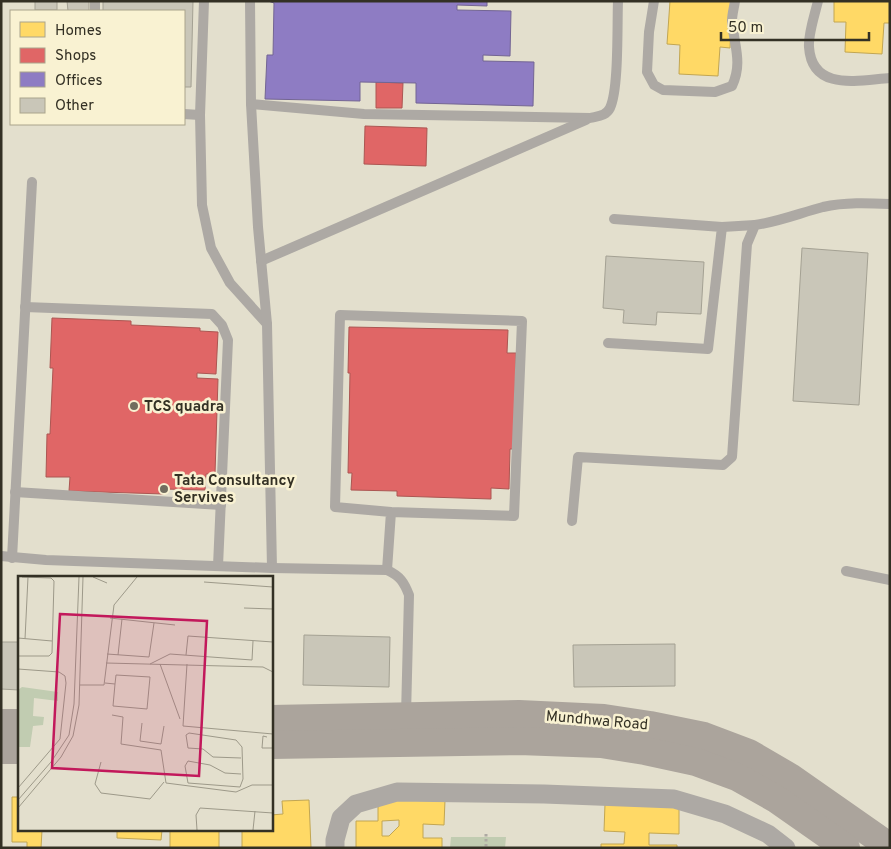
<svg xmlns="http://www.w3.org/2000/svg" width="891" height="849" viewBox="0 0 891 849" font-family="Overpass,sans-serif">
  <rect width="100%" height="100%" fill="#e3dfcd"/>
  <!-- green -->
  <polygon fill="#c1ccb1" points="451,837 506,837 505,848 450,848"/>
  <!-- homes -->
  <g fill="#ffd966" stroke="#c2a652" fill-rule="evenodd">
    <polygon points="670,1 732,1 730,48 720,47 718,76 679,74 680,45 667,44"/>
    <polygon points="834,1 890,1 890,23 884,23 882,54 845,52 846,22 834,22"/>
    <polygon points="12,797 19,797 19,830 42,830 41,848 27,848 27,842 12,842"/>
    <path d="M 378,799 L 445,800 L 444,825 L 423,824 L 423,838 L 442,838 L 442,848 L 356,848 L 356,821 L 378,821 ZM 399,820 L 399,826 L 389,836 L 382,836 L 382,821 Z"/>
    <polygon points="309,800 311,848 242,848 242,830 271,830 271,815 283,814 282,801"/>
    <polygon points="605,804 679,806 679,834 649,833 649,845 677,845 677,848 601,848 601,844 624,844 625,832 604,831"/>
    <polygon points="117,830 162,830 161,840 117,838"/>
    <rect x="170" y="830" width="49" height="18"/>
  </g>
  <!-- shops -->
  <g fill="#e06666" stroke="#ac5652">
    <polygon points="376,82 403,83 402,108 376,108"/>
    <polygon points="365,126 427,128 426,166 364,164"/>
    <polygon points="52,318 131,321 131,325 200,328 200,331 218,332 216,374 197,373 197,378 218,379 215,474 206,474 205,490 164,489 164,494 69,491 70,477 46,477 47,434 50,434 53,368 50,368"/>
    <polygon points="349,327 508,330 507,353 516,353 514,449 510,449 509,489 491,488 491,499 397,496 397,491 351,490 352,473 348,473 350,373 348,373"/>
  </g>
  <!-- offices -->
  <polygon fill="#8e7cc3" stroke="#736593" points="268,1 487,1 487,6 457,5 457,10 511,11 510,56 483,55 483,61 534,62 533,106 416,103 416,83 360,82 360,101 265,99 267,55 273,55 274,3"/>
  <!-- building -->
  <g fill="#c9c6b8" stroke="#a4a193">
    <rect x="35" y="1" width="22" height="9"/>
    <polygon points="67,1 89,1 89,11 68,11"/>
    <polygon points="103,1 193,1 191,87 184,87 184,11 103,11"/>
    <polygon points="802,248 868,253 859,405 793,401"/>
    <polygon points="606,256 704,262 701,314 657,312 656,325 623,323 624,310 603,308"/>
    <polygon points="304,635 390,637 389,687 303,685"/>
    <polygon points="1,642 19,642 19,690 1,689"/>
    <polygon points="675,644 675,686 574,687 573,645"/>
  </g>
  <g fill="none" stroke-linecap="round" stroke-linejoin="round">
    <!-- path -->
    <polyline stroke="#ada9a2" stroke-width="3" stroke-dasharray="2.5 2.5" stroke-linecap="butt" points="486,834 486,848"/>
    <!-- lane -->
    <g stroke="#ada9a4" stroke-width="10">
      <polyline points="204,1 200,115 202,205 211,248 230,283 267,324"/>
      <polyline points="250,1 251,104 258,227 267,324 272,568"/>
      <path d="M 654,1 L 649,32 L 647,72 L 654,85 L 663,90 L 715,92 L 732,86 C 743,63 734,45 732,21 C 732,14 734,8 735,1"/>
      <path d="M 818,1 C 815,14 808,34 809,47 C 812,92 859,80 890,78"/>
      <polyline points="95,11 95,1"/>
      <path d="M 251,104 L 364,114 L 590,118 C 598,116 606,116 610,108 C 619,89 617,25 618,1"/>
      <polyline points="184,114 200,115"/>
      <polyline points="722,227 755,225"/>
      <polyline points="261,261 586,120"/>
      <polyline points="25,307 212,314 222,325 228,340 218,566"/>
      <polyline points="608,343 708,349 722,227 614,219"/>
      <polyline points="15,492 221,505"/>
      <path d="M 572,521 L 578,457 L 723,465 L 732,457 L 747,244 L 755,225 C 778,222 800,213 823,207 C 845,202 868,203 890,204"/>
      <path d="M 1,556 L 46,560 L 272,568 L 387,570 C 400,576 404,582 409,595 L 406,715"/>
      <polyline points="12,558 32,182"/>
      <polyline points="387,570 391,512 514,516 522,321 340,315 335,507 391,512"/>
      <polyline points="846,571 890,580"/>
    </g>
    <!-- street -->
    <polyline stroke="#ada9a4" stroke-width="19" points="335,848 335,840 341,818 356,804 397,792 544,794 674,799 725,814 768,834 786,848"/>
    <!-- highway -->
    <g stroke="#aba49c" stroke-width="28">
      <polyline points="271,719 519,714 604,718 650,725 704,736 749,753 790,777 890,847"/>
      <polyline points="1,723 19,723"/>
      <polyline points="271,745 519,741 601,744 645,751 696,762 737,777 776,799 846,848"/>
      <polyline points="1,750 19,750"/>
    </g>
  </g>
  <!-- markers -->
  <g fill="#716d5f" stroke="#f9f2d2" stroke-width="2">
    <circle cx="134" cy="406" r="5"/>
    <circle cx="164" cy="489" r="5"/>
  </g>
  <g text-anchor="middle" stroke-width="5" stroke-linejoin="round" paint-order="stroke">
    <!-- poi labels -->
    <g font-size="15" font-weight="bold" fill="#333024" stroke="#f9f2d2" text-anchor="start">
      <text x="144" y="411">TCS quadra</text>
      <text x="174" y="485">Tata Consultancy<tspan x="174" dy="17">Servives</tspan></text>
    </g>
    <!-- street labels -->
    <g font-size="15" fill="#333024" stroke="#f9f2d2">
      <text transform="translate(597 720) rotate(5)" y="5">Mundhwa Road</text>
    </g>
  </g>
  <!-- overview -->
  <g transform="translate(18 576)">
    <rect width="255" height="255" fill="#e3dfcd"/>
    <path d="M 4,111 L 40,116 L 40,125 L 16,122 L 15,140 L 26,141 L 25,149 L 15,150 L 12,171 L 0,171 L 0,114 Z" fill="#c1ccb1"/>
    <path fill="none" stroke="#9d9989" stroke-width="1" d="M 75,1 L 89,7M 186,6 L 255,11M 226,32 L 255,33M 92,42 L 157,49M 0,62 L 34,65M 7,63 L 10,1M 89,78 L 131,81 L 136,47M 100,79 L 104,43M 168,79 L 170,60 L 255,66M 0,80 L 31,80 L 34,77 L 36,5 L 33,2 L 4,1M 88,87 L 245,91 L 255,96M 132,88 L 152,78 L 234,84 L 235,65M 142,88 L 162,143M 169,88 L 165,150 L 255,158M 0,93 L 41,96 L 47,100 L 48,107 L 42,163 L 0,212M 87,107 L 97,108 L 95,130 L 129,133 L 132,101 L 98,99 L 97,108M 62,109 L 86,109 L 96,29 L 119,1M 94,139 L 105,141 L 103,168 L 143,174 L 148,207 L 218,216 L 234,209 L 255,209M 124,147 L 122,165 L 143,168 L 146,150M 249,161 L 245,160 L 244,172 L 255,172M 83,186 L 77,208 L 83,217 L 132,223 L 146,206M 223,198 L 207,197 L 192,189 L 170,185 L 167,190 L 170,207 L 222,211 L 225,203 L 224,171 L 218,164 L 171,157 L 168,159 L 170,172 L 185,173 L 195,181 L 223,182M 0,224 L 33,186 L 51,159 L 56,128 L 61,1M 0,232 L 43,181 L 55,160 L 61,129 L 65,1M 179,254 L 178,239 L 182,232 L 255,237M 235,254 L 237,235"/>
    <path fill="#c2185b" fill-opacity="0.15" stroke="#c2185b" stroke-width="2.5" d="M 42,38 L 189,45 L 181,200 L 34,192 Z"/>
    <rect width="255" height="255" fill="none" stroke="#333024" stroke-width="2.5"/>
  </g>
  <!-- border -->
  <rect width="891" height="849" fill="none" stroke="#333024" stroke-width="5"/>
  <!-- legend -->
  <rect x="10" y="10" width="175" height="115" fill="#f9f2d2" stroke="#aaa48c"/>
  <rect x="20" y="22" width="25" height="15" fill="#ffd966" stroke="#aaa48c"/>
  <text x="55" y="35" font-size="15" fill="#333024">Homes</text>
  <rect x="20" y="48" width="25" height="15" fill="#e06666" stroke="#aaa48c"/>
  <text x="55" y="60" font-size="15" fill="#333024">Shops</text>
  <rect x="20" y="72" width="25" height="15" fill="#8e7cc3" stroke="#aaa48c"/>
  <text x="55" y="85" font-size="15" fill="#333024">Offices</text>
  <rect x="20" y="98" width="25" height="15" fill="#c9c6b8" stroke="#aaa48c"/>
  <text x="55" y="110" font-size="15" fill="#333024">Other</text>
  <!-- scale -->
  <path d="M721 32v8h148v-8" fill="none" stroke="#333024" stroke-width="2.5"/>
  <text x="728" y="32" font-size="15" fill="#333024" stroke="#f9f2d2" stroke-width="4" paint-order="stroke">50 m</text>
</svg>
